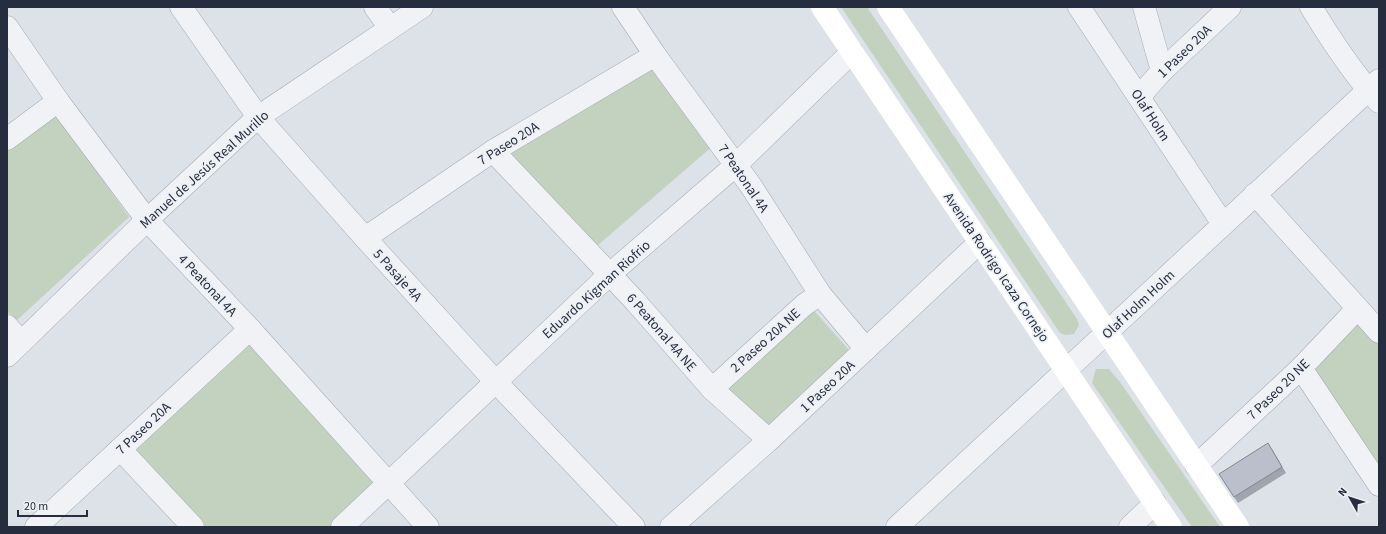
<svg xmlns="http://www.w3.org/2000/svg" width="1386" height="534" viewBox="0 0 1386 534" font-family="'Source Sans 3',sans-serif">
  <rect width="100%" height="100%" fill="#dde1e8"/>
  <!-- green -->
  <g fill="#c2d2be">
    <polygon points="841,7 867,7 1077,319 1079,325 1074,334 1066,335 1060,333"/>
    <polygon points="654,59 714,145 590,252 495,151"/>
    <polygon points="48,103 129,217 16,321 7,311 7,136"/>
    <polygon points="808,304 849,350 769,440 716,386"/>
    <polygon points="1357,309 1379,332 1379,484 1301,368"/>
    <polygon points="250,329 389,483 342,527 193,527 120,449"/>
    <polygon points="1096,369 1109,369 1120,382 1220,527 1192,527 1092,383"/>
  </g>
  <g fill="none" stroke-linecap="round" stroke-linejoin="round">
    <defs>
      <g id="street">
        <polyline points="181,7 258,117 365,238 496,382 634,527"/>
        <polyline points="375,7 390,28"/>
        <polyline points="623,7 655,55 751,186 820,294 866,349"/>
        <polyline points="1079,7 1223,224"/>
        <polyline points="1144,7 1162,71"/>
        <path d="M 1311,7 C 1331,40 1353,74 1379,102"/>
        <polyline points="7,27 58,101 147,220 250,329 428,527"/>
        <polyline points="1139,97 1162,71 1230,7"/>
        <polyline points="7,139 58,101"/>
        <polyline points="493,151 635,301 712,389 769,440"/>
        <polyline points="1255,194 1379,332"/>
        <polyline points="365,238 493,151 655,55"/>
        <polyline points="7,326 21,342"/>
        <polyline points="7,356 147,220 258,117 422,7"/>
        <polyline points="1301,368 1379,485"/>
        <polyline points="712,389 804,305 820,294"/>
        <polyline points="120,449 193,527"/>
        <polyline points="1196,466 1301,368 1357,309"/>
        <polyline points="36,527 250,329"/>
        <polyline points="342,527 610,274 736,165 852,52"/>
        <polyline points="671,527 769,440 980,242"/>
        <polyline points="897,527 1379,80"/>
        <polyline points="1130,527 1155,503"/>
      </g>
    </defs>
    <!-- street casing -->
    <use href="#street" stroke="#a6abb5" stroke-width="23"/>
    <!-- street -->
    <use href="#street" stroke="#f0f2f6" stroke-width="22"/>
    <!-- secondary -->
    <g stroke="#fff" stroke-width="22">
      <polyline points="822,7 1171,527"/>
      <polyline points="888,7 1238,527"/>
    </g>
  </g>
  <!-- wall -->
  <polygon fill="#a0a4af" points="1272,449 1286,473 1238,503 1234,497"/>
  <!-- building -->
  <polygon fill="#babfcb" stroke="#82868e" points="1268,443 1282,467 1234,497 1219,474"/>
  <g text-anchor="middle" stroke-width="3.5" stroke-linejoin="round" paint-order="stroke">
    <!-- street labels -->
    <g font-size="14" fill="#262d3f" stroke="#edf0f5">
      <text transform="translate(1184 51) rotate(-44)" y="5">1 Paseo 20A</text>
      <text transform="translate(1151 115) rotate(57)" y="5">Olaf Holm</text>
      <text transform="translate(508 143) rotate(-32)" y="5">7 Paseo 20A</text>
      <text transform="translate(204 169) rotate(-42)" y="5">Manuel de Jesús Real Murillo</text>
      <text transform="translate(744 178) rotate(56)" y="5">7 Peatonal 4A</text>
      <text transform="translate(997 267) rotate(56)" y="5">Avenida Rodrigo Icaza Cornejo</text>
      <text transform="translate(398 275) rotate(48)" y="5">5 Pasaje 4A</text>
      <text transform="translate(208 285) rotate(47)" y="5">4 Peatonal 4A</text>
      <text transform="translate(596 289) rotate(-42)" y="5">Eduardo Kigman Riofrio</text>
      <text transform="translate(1138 304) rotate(-43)" y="5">Olaf Holm Holm</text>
      <text transform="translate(662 332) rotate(49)" y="5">6 Peatonal 4A NE</text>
      <text transform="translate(765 340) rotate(-42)" y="5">2 Paseo 20A NE</text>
      <text transform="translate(827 386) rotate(-43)" y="5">1 Paseo 20A</text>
      <text transform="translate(1278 389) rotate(-44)" y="5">7 Paseo 20 NE</text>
      <text transform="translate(143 428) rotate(-43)" y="5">7 Paseo 20A</text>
    </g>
  </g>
  <!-- border -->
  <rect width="1386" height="534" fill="none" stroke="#262d3f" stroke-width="16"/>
  <!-- north arrow -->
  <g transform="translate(1350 498) rotate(309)" stroke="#edf0f5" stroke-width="3" paint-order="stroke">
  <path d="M0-3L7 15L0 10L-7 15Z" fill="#262d3f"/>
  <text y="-6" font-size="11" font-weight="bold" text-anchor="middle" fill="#262d3f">N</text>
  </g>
  <!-- scale -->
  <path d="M18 510v6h69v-6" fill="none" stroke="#262d3f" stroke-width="2"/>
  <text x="24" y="510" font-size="12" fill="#262d3f" stroke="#edf0f5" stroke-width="3" paint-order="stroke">20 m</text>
</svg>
